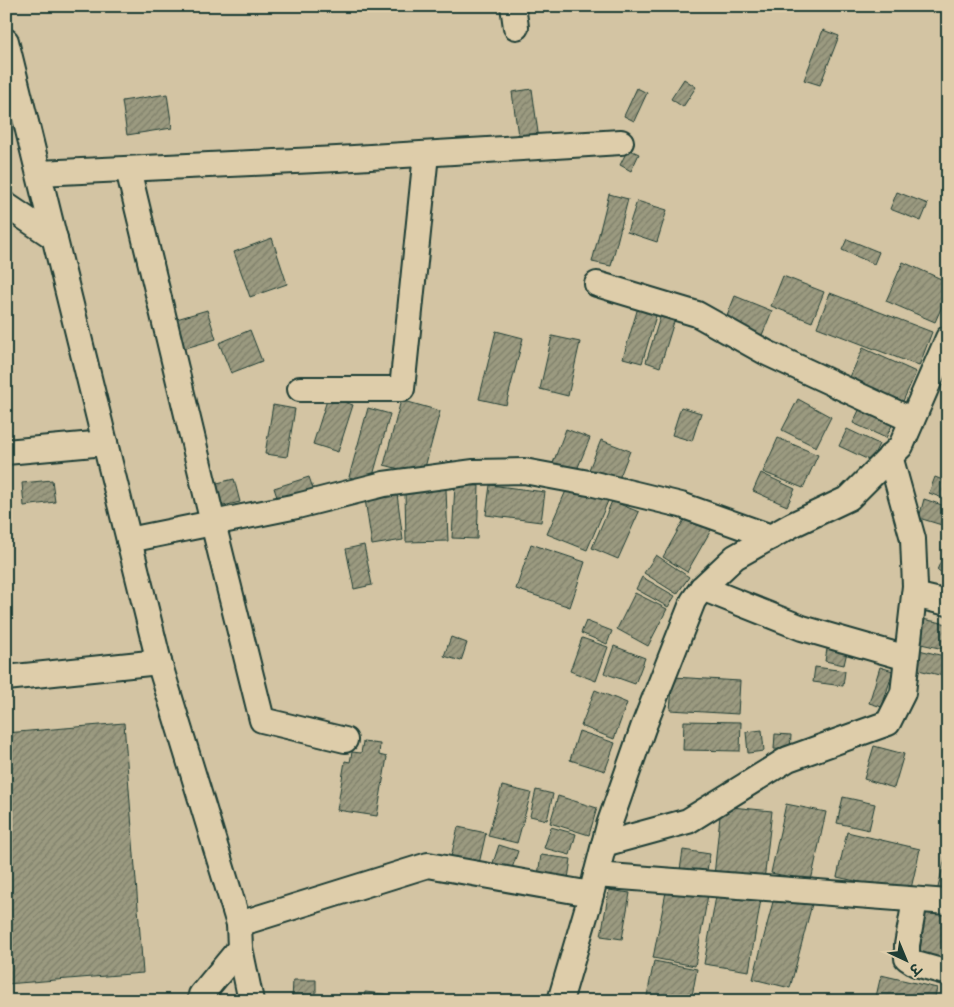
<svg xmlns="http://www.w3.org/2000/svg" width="954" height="1007" viewBox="0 0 954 1007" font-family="'Shantell Sans','Playpen Sans Deva',sans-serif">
  <defs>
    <pattern id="building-hatch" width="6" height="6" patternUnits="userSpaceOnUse" patternTransform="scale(1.25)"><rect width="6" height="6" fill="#9b9a80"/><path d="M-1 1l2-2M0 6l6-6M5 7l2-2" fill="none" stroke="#7e7f6a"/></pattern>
  </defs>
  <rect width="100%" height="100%" fill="#d3c4a3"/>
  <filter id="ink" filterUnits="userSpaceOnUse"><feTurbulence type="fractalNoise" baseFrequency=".02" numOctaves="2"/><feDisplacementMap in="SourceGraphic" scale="10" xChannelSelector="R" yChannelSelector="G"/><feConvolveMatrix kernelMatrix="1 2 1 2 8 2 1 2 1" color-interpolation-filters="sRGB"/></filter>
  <g filter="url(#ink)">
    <!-- building -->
    <g fill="url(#building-hatch)" stroke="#1f3d34">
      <polygon points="823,30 839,36 820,85 804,80"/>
      <polygon points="684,79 696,87 683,107 671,99"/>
      <polygon points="637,88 647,93 634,121 624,116"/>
      <polygon points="532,89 539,140 519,143 512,92"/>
      <polygon points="167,94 172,128 127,135 122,101"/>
      <polygon points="628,149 639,154 631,171 620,165"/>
      <polygon points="897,192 928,204 921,221 890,209"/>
      <polygon points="609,194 628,199 611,266 592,262"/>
      <polygon points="637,201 667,210 657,242 627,232"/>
      <polygon points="272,238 287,284 250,297 234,252"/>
      <polygon points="847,239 879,252 874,264 842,250"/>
      <polygon points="903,262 948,282 948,293 935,322 886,301"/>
      <polygon points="783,276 824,292 812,322 771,306"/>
      <polygon points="830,293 932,332 919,366 817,327"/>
      <polygon points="735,296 772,311 760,340 723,326"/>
      <polygon points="639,304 658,309 642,363 623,358"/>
      <polygon points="663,308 677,312 660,367 646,362"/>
      <polygon points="207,310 216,339 179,350 170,321"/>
      <polygon points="250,330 262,361 231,373 219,343"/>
      <polygon points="496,331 523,338 506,405 479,399"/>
      <polygon points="552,336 580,342 568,396 540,389"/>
      <polygon points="863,348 916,372 899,410 846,386"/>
      <polygon points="328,397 353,405 338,452 313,444"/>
      <polygon points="798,399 831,417 816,447 782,430"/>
      <polygon points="401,400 440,411 423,475 384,465"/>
      <polygon points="273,405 295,409 287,457 265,454"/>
      <polygon points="861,406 894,421 886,438 853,423"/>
      <polygon points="681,407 701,413 692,441 672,435"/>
      <polygon points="368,408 390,414 371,483 349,477"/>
      <polygon points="566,429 590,438 576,472 553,463"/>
      <polygon points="847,429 879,444 871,461 839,446"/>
      <polygon points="778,438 818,455 803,488 763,472"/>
      <polygon points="601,440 630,451 617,484 588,472"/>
      <polygon points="761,473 795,489 787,506 753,491"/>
      <polygon points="309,477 315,494 280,506 274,488"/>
      <polygon points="935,477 948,482 948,500 929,493"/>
      <polygon points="234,479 240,502 219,507 213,484"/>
      <polygon points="52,480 55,502 24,506 22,483"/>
      <polygon points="569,484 608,501 587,550 547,534"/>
      <polygon points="455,485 479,486 477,539 452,538"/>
      <polygon points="490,485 545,492 541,522 486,515"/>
      <polygon points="446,489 448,541 406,542 405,491"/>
      <polygon points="397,494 403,540 372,545 365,499"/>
      <polygon points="924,499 948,507 948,517 945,526 919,518"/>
      <polygon points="612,501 639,512 618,559 592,548"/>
      <polygon points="686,516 711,530 687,572 663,557"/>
      <polygon points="531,544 585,562 570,607 516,589"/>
      <polygon points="364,545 372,585 354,589 346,549"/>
      <polygon points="948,545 948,575 937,570"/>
      <polygon points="656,555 689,577 677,594 644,573"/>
      <polygon points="642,577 675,596 668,607 636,589"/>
      <polygon points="635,593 667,609 648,646 617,629"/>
      <polygon points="917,618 948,624 948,650 912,642"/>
      <polygon points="586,621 612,631 607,644 581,633"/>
      <polygon points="451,637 467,643 461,661 444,656"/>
      <polygon points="582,638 608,647 596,681 570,671"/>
      <polygon points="828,643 848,647 844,665 825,661"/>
      <polygon points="614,646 645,658 635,684 604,673"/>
      <polygon points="915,649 948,657 948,677 910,668"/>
      <polygon points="815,667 845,671 843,686 813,682"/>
      <polygon points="880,667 893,671 882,707 869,703"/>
      <polygon points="673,677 740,681 738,714 670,710"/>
      <polygon points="595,690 627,703 614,739 581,726"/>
      <polygon points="684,721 741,722 740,751 683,750"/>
      <polygon points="124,723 143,973 6,984 6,733"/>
      <polygon points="762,730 764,751 748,753 746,732"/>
      <polygon points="579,731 615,743 605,771 570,760"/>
      <polygon points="775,734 791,735 790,750 774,749"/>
      <polygon points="363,742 380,744 379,755 387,757 377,816 337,810 345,761 350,762 352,752 361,753"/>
      <polygon points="874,746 904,754 894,788 864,779"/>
      <polygon points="502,786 531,793 517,843 488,836"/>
      <polygon points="536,790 553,794 547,820 530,816"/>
      <polygon points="558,796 597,808 589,835 550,823"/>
      <polygon points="843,797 875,804 869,830 837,823"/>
      <polygon points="786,804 826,812 811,881 771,873"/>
      <polygon points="721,806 772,811 764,881 714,876"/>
      <polygon points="458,827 486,833 478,868 450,861"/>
      <polygon points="551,827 576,834 570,855 544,848"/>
      <polygon points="847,832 920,849 910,893 837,877"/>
      <polygon points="499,845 518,851 509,877 490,872"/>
      <polygon points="948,845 948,894 937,892"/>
      <polygon points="683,850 710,854 705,881 679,877"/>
      <polygon points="541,855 571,859 568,879 538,875"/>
      <polygon points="718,885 762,893 749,971 704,964"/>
      <polygon points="667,887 708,895 695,966 653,958"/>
      <polygon points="609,890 630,893 622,939 601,936"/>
      <polygon points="775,894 812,904 790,988 753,979"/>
      <polygon points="926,905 948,908 948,962 919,958"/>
      <polygon points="654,961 697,969 691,1001 646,1001"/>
      <polygon points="881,975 937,988 934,1001 875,1001"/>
      <polygon points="293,980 316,980 316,1000 292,1001"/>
      <polygon points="365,992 391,995 390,1001 363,1001"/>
    </g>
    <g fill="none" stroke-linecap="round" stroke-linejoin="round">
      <defs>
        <g id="minor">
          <polyline points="513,6 516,27"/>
          <polyline points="6,41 159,662 239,924 240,948 251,1001"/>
          <polyline points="128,169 213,523 262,720 345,740"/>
          <polyline points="39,173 337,159 621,142"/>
          <polyline points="6,205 55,238"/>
          <polyline points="597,284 697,314 767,353 912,420"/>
          <polyline points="300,389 402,389 426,154"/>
          <polyline points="6,452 105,443"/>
          <polyline points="129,540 297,506 384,484 474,472 524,471 594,484 681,505 771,537"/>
          <polyline points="702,588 802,628 900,656 907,656"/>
          <polyline points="914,595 948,603"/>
          <polyline points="6,678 159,662"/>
          <polyline points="604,844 688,821 788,759 888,723 903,693 915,586 913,539 890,456"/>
          <polyline points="596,875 948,902"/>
          <polyline points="915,900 907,945 907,958 916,964 948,973"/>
          <polyline points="239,924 428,865 591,894"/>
          <polyline points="201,1001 201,995 240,948"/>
          <polyline points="560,1001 588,906 609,825 643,728 693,601 702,588 735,557 792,525 849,498 901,446 948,338"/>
        </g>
      </defs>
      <!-- minor casing -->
      <use href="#minor" stroke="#1f3d34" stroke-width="28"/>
      <!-- minor -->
      <use href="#minor" stroke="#decdaa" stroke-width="24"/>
    </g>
  </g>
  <!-- margin -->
  <rect width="954" height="1007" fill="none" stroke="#decdaa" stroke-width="25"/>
  <rect x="12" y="12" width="929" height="982" fill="none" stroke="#1f3d34" stroke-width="2" filter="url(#ink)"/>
  <!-- north arrow -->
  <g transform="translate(906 960) rotate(136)" stroke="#decdaa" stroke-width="4" paint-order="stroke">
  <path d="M0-4L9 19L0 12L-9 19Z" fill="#1f3d34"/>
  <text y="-8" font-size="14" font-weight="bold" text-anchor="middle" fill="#1f3d34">उ</text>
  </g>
</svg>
